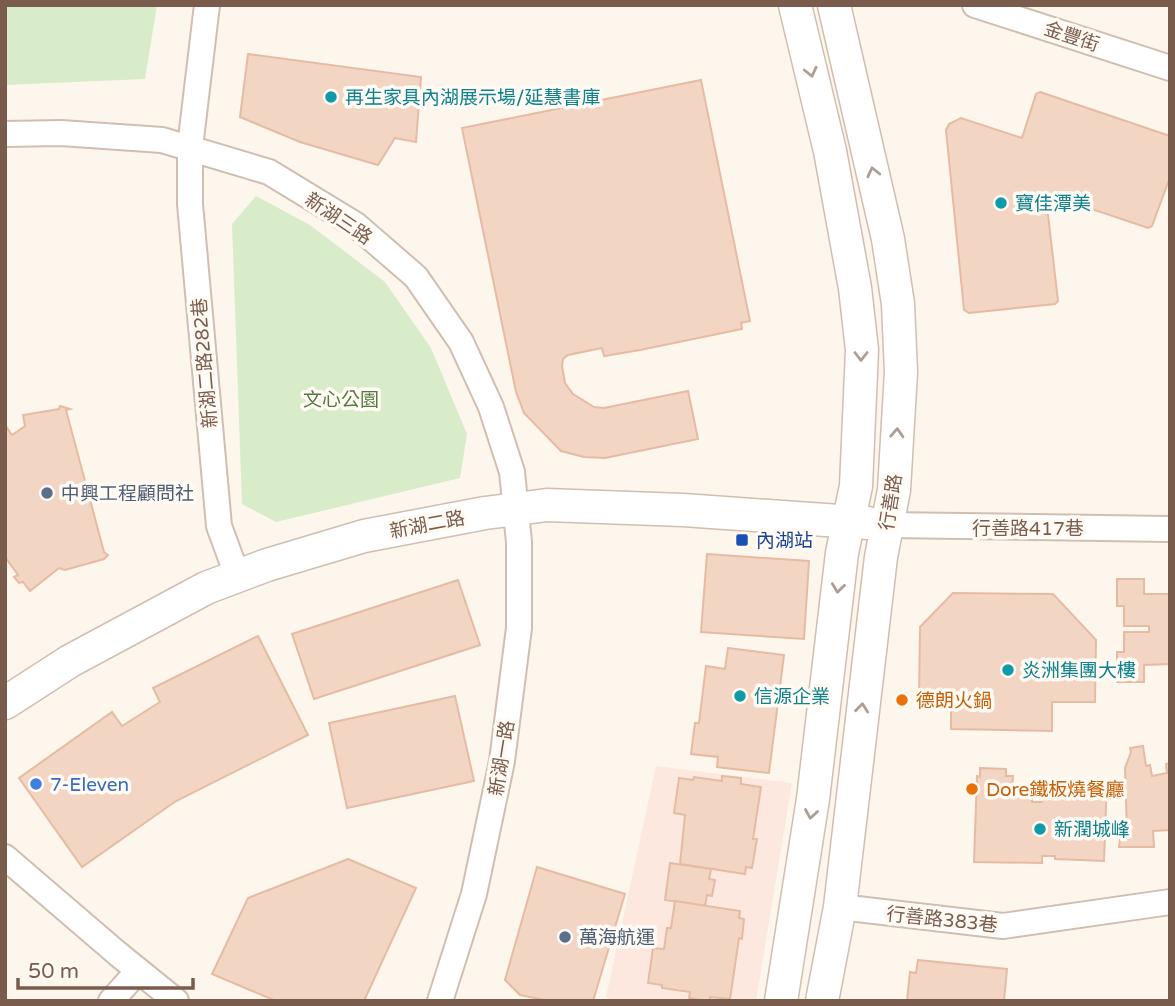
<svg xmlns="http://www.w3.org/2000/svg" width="1175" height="1006" viewBox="0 0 1175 1006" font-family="'Varela Round','Noto Sans TC',sans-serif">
  <rect width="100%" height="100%" fill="#fdf6ec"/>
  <!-- commercial -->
  <polygon fill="#fde8e0" points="656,766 792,783 756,1001 614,1001 606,997"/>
  <!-- green -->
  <g fill="#d8ecc9">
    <polygon points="5,5 157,5 145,79 5,85"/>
    <polygon points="256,196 310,225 385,282 431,348 467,434 460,478 276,522 242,504 232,224"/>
  </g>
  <!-- building -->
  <g fill="#f3d5c3" stroke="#e6bba3" stroke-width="2">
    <polygon points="248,54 421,77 416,142 395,138 378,165 300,142 240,117"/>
    <polygon points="701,80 750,321 741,323 742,329 640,350 604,356 602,348 568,355 563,359 562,366 565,383 573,394 594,407 604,408 688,391 698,439 605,458 584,457 561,451 524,413 516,392 462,128"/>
    <polygon points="1040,92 1170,136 1170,177 1152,226 1148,228 1059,198 1051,201 1047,206 1058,301 1055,304 969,313 964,310 946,130 949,124 961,118 1022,138 1036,94"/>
    <polygon points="60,406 70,409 66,410 104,552 108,555 104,559 65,570 59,568 30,591 23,582 19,583 14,577 18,575 5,557 5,425 12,435 25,426 23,415 59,409"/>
    <polygon points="707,554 809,561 804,639 701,632"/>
    <polygon points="1117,579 1144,579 1144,594 1170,594 1170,664 1144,665 1144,682 1117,682 1117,652 1124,652 1124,632 1149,632 1149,626 1124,626 1124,606 1117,606"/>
    <polygon points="458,580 480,645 314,699 292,634"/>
    <polygon points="953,593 1053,594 1096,640 1095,702 1052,702 1052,731 951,729 951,701 919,700 920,627"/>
    <polygon points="258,636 308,735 176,801 82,867 19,778 112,712 122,726 160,702 153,688"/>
    <polygon points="728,648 784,655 769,773 717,767 718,757 691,754 695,723 699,723 706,666 725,669"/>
    <polygon points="455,696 474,781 347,808 329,723"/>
    <polygon points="1143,746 1146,766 1150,765 1152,776 1167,773 1166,764 1170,763 1170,830 1153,831 1154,847 1119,847 1121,831 1127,831 1125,768 1131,752 1130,748"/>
    <polygon points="980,768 1006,769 1006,776 1013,776 1012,791 1023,792 1022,796 1032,797 1032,802 1042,802 1043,779 1107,781 1104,861 1055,859 1055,856 1042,856 1042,863 974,862 977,776 980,777"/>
    <polygon points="722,776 741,778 741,784 761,787 753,839 757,839 752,868 746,867 745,874 680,864 685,815 674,813 679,778 693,780 694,777 722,781"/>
    <polygon points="348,859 416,888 364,1001 276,1001 212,974 248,898"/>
    <polygon points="670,863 711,869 709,879 715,880 712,896 707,895 705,906 665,900"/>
    <polygon points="537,867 625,894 593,1001 549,1001 520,995 505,980"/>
    <polygon points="675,901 740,911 739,918 744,919 742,939 739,938 730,999 710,997 710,1001 706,1001 689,998 690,992 662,988 662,985 648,983 653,948 664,949 667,928 671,928"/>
    <polygon points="918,960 1007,969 1004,1001 907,1001 910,972 916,973"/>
  </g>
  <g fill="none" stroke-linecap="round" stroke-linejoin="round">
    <defs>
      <g id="minor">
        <polyline points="207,5 190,147 190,204 219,526 237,575"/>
        <polyline points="975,5 1170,68"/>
        <polyline points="5,134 61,133 162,140 269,172 356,225 416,277 461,342 491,407 512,472 519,542 519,628 502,761 474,894 440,1001"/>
        <polyline points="887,525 1170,529"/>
        <polyline points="5,857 118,954 176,1001"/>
        <polyline points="840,907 1003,926 1170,902"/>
        <polyline points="111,1001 138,971"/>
      </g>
      <g id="tertiary">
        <polyline points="5,703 70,661 206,588 267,565 364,536 485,513 547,505 683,510 868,523"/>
        <polyline points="781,1001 813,799 842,553 856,486 862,350 855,288 830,151 795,5"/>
        <polyline points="822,1001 840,907 881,557 894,490 901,372 898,304 888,239 834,5"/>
      </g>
    </defs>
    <!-- minor casing -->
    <use href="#minor" stroke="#d1beb0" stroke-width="28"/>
    <!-- tertiary casing -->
    <use href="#tertiary" stroke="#d1beb0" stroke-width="35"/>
    <!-- minor -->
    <use href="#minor" stroke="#fff" stroke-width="24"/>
    <!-- tertiary -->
    <use href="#tertiary" stroke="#fff" stroke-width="32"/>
  </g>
  <!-- one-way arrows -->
  <defs><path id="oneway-chevron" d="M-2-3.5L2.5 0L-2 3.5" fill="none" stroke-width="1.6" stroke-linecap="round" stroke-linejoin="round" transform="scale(1.75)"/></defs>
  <g stroke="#af9d94">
    <use href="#oneway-chevron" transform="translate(811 72) rotate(77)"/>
    <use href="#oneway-chevron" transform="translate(873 172) rotate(-103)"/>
    <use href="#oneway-chevron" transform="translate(861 356) rotate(90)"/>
    <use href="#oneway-chevron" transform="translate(897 433) rotate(-87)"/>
    <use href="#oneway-chevron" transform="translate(838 588) rotate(97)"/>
    <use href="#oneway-chevron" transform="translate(862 708) rotate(-84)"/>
    <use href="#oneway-chevron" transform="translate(811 814) rotate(99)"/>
  </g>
  <!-- markers -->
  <g fill="#0f9aa8" stroke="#fffaf3" stroke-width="2.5">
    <circle cx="331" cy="97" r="7"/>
    <circle cx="1001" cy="203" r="7"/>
    <circle cx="1008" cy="670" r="7"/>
    <circle cx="740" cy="696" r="7"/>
    <circle cx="1040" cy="829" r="7"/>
  </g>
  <g fill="#5c6f8a" stroke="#fffaf3" stroke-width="2.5">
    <circle cx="47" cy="493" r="7"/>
    <circle cx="565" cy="937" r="7"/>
  </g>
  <rect fill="#1a4fb4" stroke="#fffaf3" stroke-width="2.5" x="735" y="533" width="14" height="14" rx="3.5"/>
  <g fill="#e8710a" stroke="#fffaf3" stroke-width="2.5">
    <circle cx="902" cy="700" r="7"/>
    <circle cx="972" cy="789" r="7"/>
  </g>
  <circle fill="#3f7fe0" stroke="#fffaf3" stroke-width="2.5" cx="36" cy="784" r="7"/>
  <g text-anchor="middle" stroke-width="7" stroke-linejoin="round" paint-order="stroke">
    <!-- street labels -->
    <g font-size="19" fill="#7a5c4d" stroke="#fffaf3">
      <text transform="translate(1072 36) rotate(18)" y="7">金豐街</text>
      <text transform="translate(339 218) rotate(34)" y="7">新湖三路</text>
      <text transform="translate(204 363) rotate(-95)" y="7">新湖二路282巷</text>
      <text transform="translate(890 502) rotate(-81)" y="7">行善路</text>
      <text transform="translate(427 524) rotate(-11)" y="7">新湖二路</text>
      <text x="1028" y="535">行善路417巷</text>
      <text transform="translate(501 758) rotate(-81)" y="7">新湖一路</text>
      <text transform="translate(942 919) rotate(6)" y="7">行善路383巷</text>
    </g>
    <!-- culture labels -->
    <g font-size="19" fill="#0d838f" stroke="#fffaf3" text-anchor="start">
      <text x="345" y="104">再生家具內湖展示場/延慧書庫</text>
      <text x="1015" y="210">寶佳潭美</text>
      <text x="1022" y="677">炎洲集團大樓</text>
      <text x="754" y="703">信源企業</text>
      <text x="1054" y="836">新潤城峰</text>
    </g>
    <!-- park labels -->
    <g font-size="19" fill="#537a41" stroke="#fffaf3">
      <text x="341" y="406">文心公園</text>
    </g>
    <!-- service labels -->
    <g font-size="19" fill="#4e5e75" stroke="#fffaf3" text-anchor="start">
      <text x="61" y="500">中興工程顧問社</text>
      <text x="579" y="944">萬海航運</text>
    </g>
    <!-- transit labels -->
    <g font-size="19" fill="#164399" stroke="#fffaf3" text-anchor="start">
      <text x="756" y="547">內湖站</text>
    </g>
    <!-- food labels -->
    <g font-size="19" fill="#c56008" stroke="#fffaf3" text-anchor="start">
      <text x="916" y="707">德朗火鍋</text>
      <text x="986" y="796">Dore鐵板燒餐廳</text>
    </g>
    <!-- shop labels -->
    <g font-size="19" fill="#366cbe" stroke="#fffaf3" text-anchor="start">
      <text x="50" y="791">7-Eleven</text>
    </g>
  </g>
  <!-- border -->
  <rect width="1175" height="1006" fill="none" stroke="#7a5c4d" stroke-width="14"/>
  <!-- scale -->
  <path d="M18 978v10h175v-10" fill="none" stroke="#7a5c4d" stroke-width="3.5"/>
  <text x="28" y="978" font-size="21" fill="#7a5c4d" stroke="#fffaf3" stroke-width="5" paint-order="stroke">50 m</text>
</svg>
